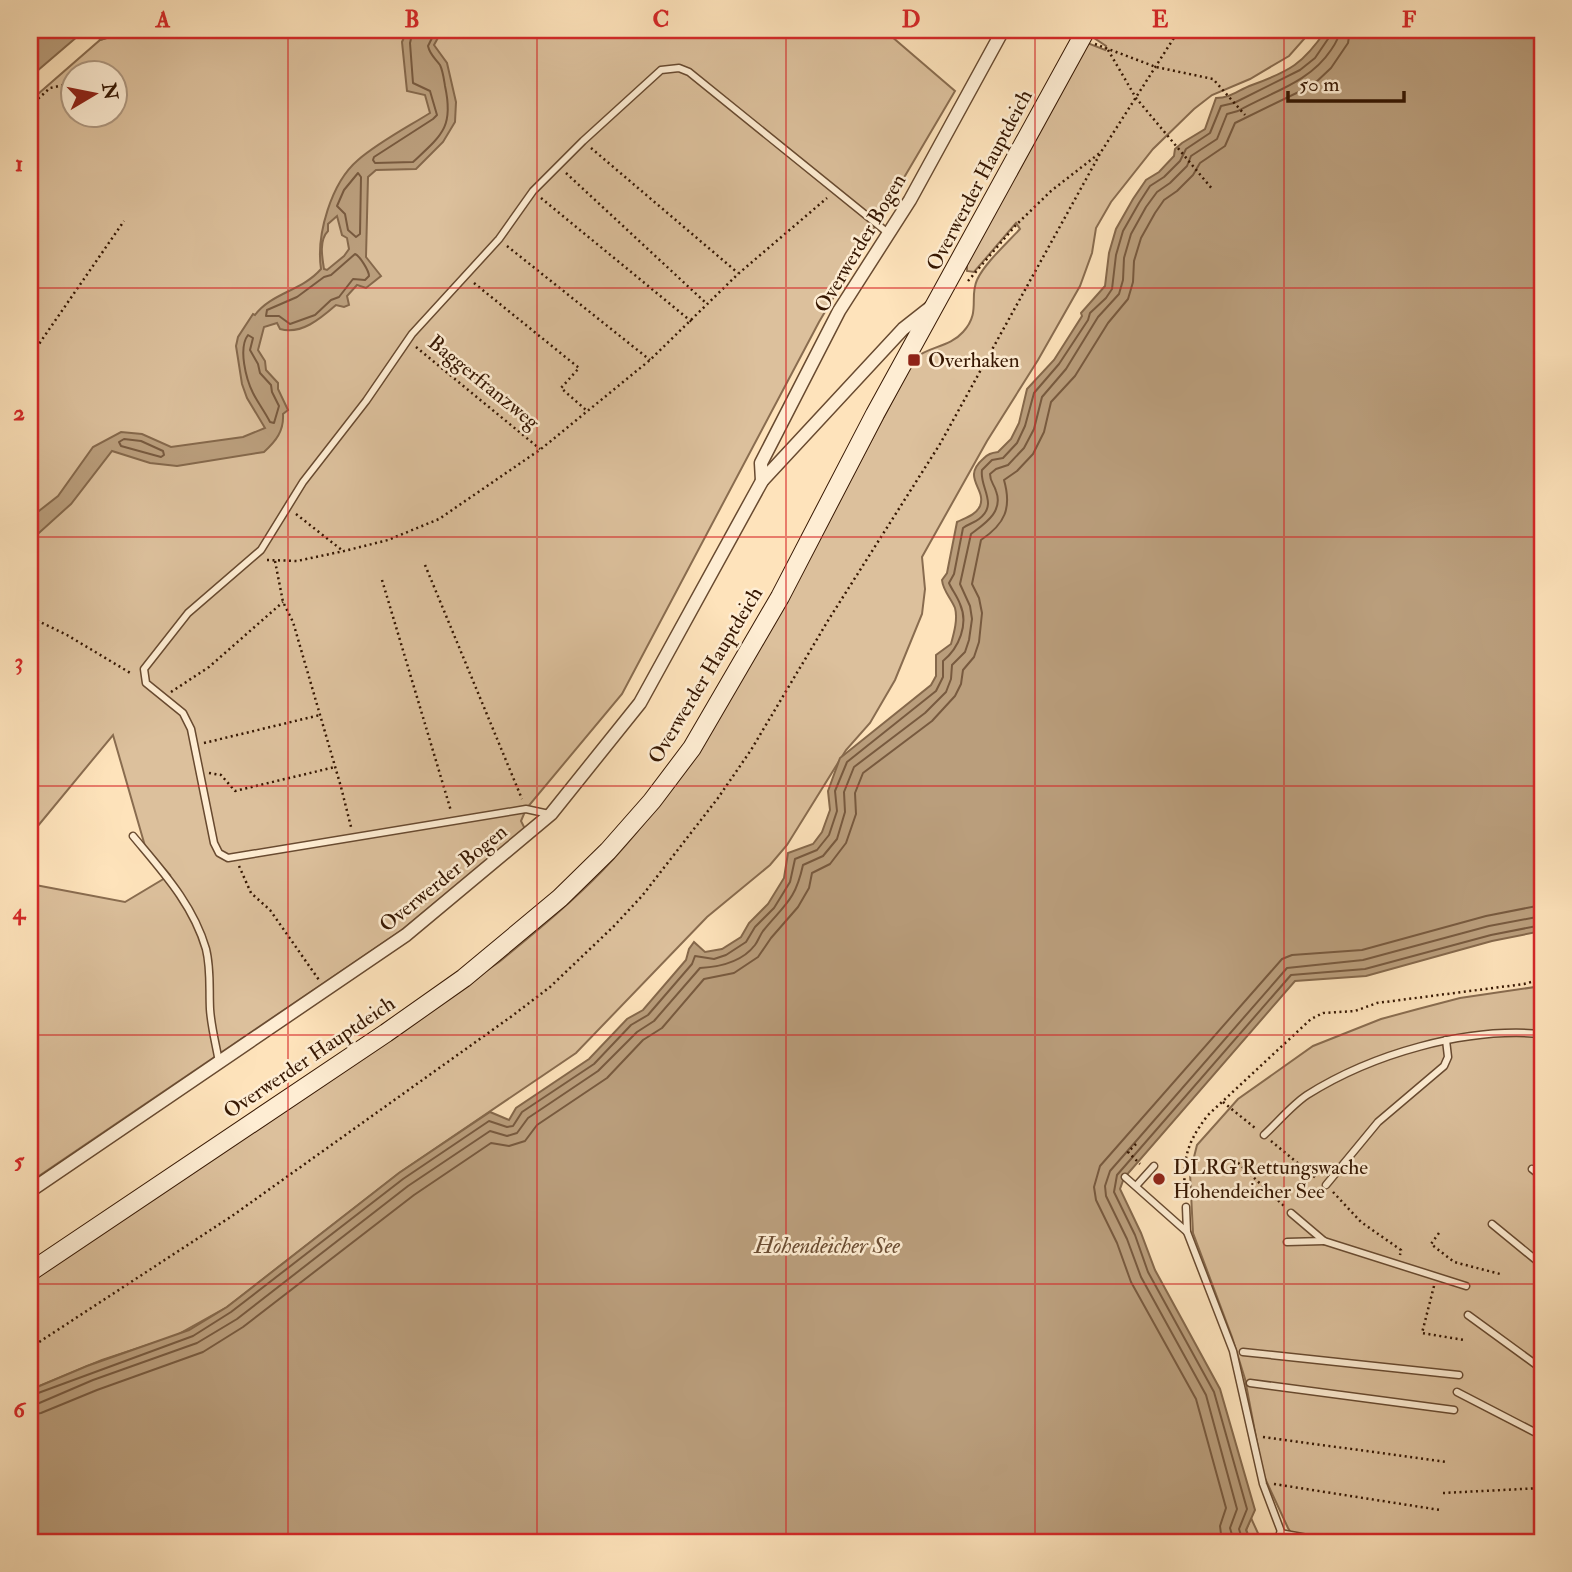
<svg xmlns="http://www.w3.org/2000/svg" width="1572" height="1572" viewBox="0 0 1572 1572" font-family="'IM FELL Double Pica',serif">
  <rect width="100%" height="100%" fill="#fee3bb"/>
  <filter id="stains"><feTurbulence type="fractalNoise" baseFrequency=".00286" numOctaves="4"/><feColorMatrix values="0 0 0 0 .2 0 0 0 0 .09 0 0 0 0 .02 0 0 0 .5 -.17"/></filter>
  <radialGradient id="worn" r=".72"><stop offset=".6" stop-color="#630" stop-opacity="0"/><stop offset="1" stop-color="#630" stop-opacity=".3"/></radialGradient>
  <!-- green -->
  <g fill="#dcc09c" stroke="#896c4f" stroke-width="2" fill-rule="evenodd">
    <path d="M 133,30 L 884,30 L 955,91 L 819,322 L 622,694 L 526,809 L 521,821 L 525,829 L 402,930 L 30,1182 L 30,884 L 125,902 L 170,875 L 145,846 L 113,735 L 37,827 L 30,869 L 30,101 L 100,40 ZM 74,74 L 116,74 L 116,116 L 74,116 Z"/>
    <path d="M 1091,30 L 1312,30 L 1289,56 L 1250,79 L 1212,95 L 1194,109 L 1153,149 L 1111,202 L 1096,228 L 1092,253 L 1080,286 L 1038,360 L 987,441 L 922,557 L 925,589 L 922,614 L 895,680 L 870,723 L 846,750 L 787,845 L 770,865 L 707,917 L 576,1053 L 399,1173 L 227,1307 L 175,1336 L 102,1360 L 30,1390 L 30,1281 L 499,962 C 534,933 570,904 602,871 C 685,785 744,677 801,573 C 839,501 877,430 915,358 C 930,346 950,347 963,332 C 981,313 969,297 977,280 C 984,264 1007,243 1020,229 L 1016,223 L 974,272 L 967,271 L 967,264 L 1085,42 L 1105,50 L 1106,46 L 1088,34 Z"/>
    <polygon points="1542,986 1542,1542 1297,1542 1288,1528 1263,1474 1245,1379 1232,1337 1193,1233 1190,1173 1197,1145 1238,1099 1313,1046 1381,1019 1418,1009 1460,998"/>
    <polygon points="1251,1518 1262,1542 1251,1542 1246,1530"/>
  </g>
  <!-- water -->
  <g fill="#ba9e7c" stroke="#85684b" stroke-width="2" fill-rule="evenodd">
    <polygon points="30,30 85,30 30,77"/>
    <polygon points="97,30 133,30 100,40"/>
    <path d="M 407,30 L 448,30 L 439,36 L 434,45 L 447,63 L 456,102 L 455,122 L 443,142 L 416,169 L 376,170 L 368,177 L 366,257 L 381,276 L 366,288 L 357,285 L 347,296 L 349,305 L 344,307 L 336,305 C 320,319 301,335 280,329 L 277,323 L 264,327 L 258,350 L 265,361 L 266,370 L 278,383 L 278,389 L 288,410 L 283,414 C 284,431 276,441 264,452 L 177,466 L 150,463 L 112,451 L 71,504 L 30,541 L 30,518 L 58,496 L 93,447 L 121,432 L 142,434 L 171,447 L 243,437 L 265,428 L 247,398 L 242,384 L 236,346 L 238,337 L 253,314 L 255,315 C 271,293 302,291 321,269 C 316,235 331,183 358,160 C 379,142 406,128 430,113 L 425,95 L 407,91 L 402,42 ZM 337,216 L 342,235 L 347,238 L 349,249 L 344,256 L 327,270 L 324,269 C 322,257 319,240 328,231 L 328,224 Z"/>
    <path d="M 1326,30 L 1542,30 L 1542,931 L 1492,941 L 1366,976 L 1295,981 L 1124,1178 L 1120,1189 L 1141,1233 L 1155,1270 L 1220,1389 L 1255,1510 L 1246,1530 L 1251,1542 L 30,1542 L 30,1390 L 87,1366 L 189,1330 L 227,1307 L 399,1173 L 490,1112 L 509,1120 L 516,1108 L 589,1059 L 627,1019 L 643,1010 L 686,960 L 689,949 L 694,942 L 705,952 L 722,949 L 741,937 L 749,923 L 768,904 L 784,878 L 788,853 L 813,844 L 822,832 L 830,810 L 828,791 L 840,758 L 931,685 L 936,676 L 936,655 L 951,644 C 954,633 958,619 955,608 C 951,598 943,591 942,580 L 947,573 L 957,522 C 965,518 976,515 980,506 C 987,489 961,478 983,459 C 988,454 991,453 998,452 L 1011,439 L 1019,423 L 1027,389 L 1054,360 L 1082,316 L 1081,313 L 1105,286 L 1109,253 L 1116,229 L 1133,199 L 1146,180 L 1159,172 L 1174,156 L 1175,149 L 1182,143 L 1205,129 L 1216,98 C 1231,98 1238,90 1252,85 C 1290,71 1303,64 1326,30 Z"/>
  </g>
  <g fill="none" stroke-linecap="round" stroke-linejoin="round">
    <!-- shore -->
    <g stroke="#785a3f" stroke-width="2">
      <path d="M 413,30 L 410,43 L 413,83 L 430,91 L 437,115 L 433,119 L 374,157 L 373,160 L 375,163 L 413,162 C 442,135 454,127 445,86 C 444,80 443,71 440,65 C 435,58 430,55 428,46 L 436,30"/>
      <polygon points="358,173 361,177 360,234 356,237 348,230 345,214 337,206 344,190"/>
      <path d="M 355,254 C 360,256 369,271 369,276 L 365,280 L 353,279 L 339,297 L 331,300 L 315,315 L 290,324 L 279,316 L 266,316 L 267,310 L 297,297 L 324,277 L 331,275 Z"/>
      <path d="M 248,335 L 253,338 L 250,350 L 258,364 L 260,373 L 271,385 L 272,392 L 279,406 L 274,423 L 270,422 C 265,412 258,403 253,393 C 246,379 238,348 248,335 Z"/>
      <polygon points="124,439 141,441 163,451 164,455 161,457 121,446 119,442"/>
      <path d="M 30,1396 L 193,1336 L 231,1312 L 403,1179 L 489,1121 L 507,1127 L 513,1126 L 522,1112 L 594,1064 L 631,1025 L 648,1015 L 692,964 L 695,956 L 714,959 L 726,955 L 746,942 L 755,927 L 774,908 L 790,882 L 795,859 L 817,850 L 829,835 L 837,811 L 835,791 L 847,762 L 936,691 L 943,677 L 943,661 C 959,648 969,624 960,604 C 957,596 952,590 949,583 L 954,574 L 963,528 C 968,524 974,523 979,519 C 999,504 979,487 982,470 L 992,460 L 1003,458 L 1017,443 L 1025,426 L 1034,393 L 1059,364 L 1088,320 L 1090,313 L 1106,298 L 1112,289 L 1116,255 L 1123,231 L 1139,203 L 1150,186 L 1164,177 L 1180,161 L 1186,149 L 1210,133 L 1221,106 L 1234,103 L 1300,70 L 1315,58 L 1330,36 L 1331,30"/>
      <path d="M 30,1404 L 37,1404 L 93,1380 L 197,1343 L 237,1319 L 408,1186 L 490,1131 L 507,1136 L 517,1133 L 528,1118 L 598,1071 L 637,1032 L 654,1021 L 700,968 C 719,967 742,962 755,945 C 758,941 760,935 763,931 C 785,904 795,901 803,865 L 823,856 L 837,839 L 845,812 L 844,792 L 854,767 L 925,713 L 946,692 L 951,679 L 952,665 L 965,652 L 969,640 L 972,619 L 970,606 L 960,584 L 971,534 C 984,524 1004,512 996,491 C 994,484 990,482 990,474 L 996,469 L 1008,465 L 1024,448 L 1034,429 L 1042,397 L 1066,369 L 1098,317 L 1119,294 L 1123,280 L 1124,258 L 1131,234 L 1146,207 L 1157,192 L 1170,183 L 1187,166 L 1191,156 L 1217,139 L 1227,114 L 1238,111 C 1271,92 1309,83 1331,50 C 1336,43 1339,38 1340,30"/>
      <path d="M 30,1415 L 41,1413 L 97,1390 L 203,1352 L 243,1327 L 414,1195 L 491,1143 L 509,1146 L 525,1141 L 537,1125 L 607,1078 L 643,1040 L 662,1028 L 704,979 L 734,973 L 758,957 L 771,938 L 798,907 L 809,888 L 812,873 L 830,864 L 846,843 L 856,814 L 855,793 L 863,773 L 932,721 L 955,696 L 961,684 L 963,670 L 974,657 L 979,642 L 982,613 L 979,598 L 972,584 L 981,540 C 1005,524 1012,508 1004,480 L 1017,471 L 1033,454 L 1044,432 L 1051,402 L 1075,376 L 1108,323 L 1128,299 L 1133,282 L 1134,261 L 1141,238 L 1155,213 L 1164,200 L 1177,191 L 1193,175 L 1200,163 L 1225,146 L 1235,123 L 1313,85 L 1331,68 L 1348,43 L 1350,30"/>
      <polyline points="1222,1542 1220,1526 1226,1508 1196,1399 1131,1282 1117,1243 1096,1200 1094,1187 1100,1166 1282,959 1292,955 1362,950 1486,916 1542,905"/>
      <polyline points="1234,1542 1230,1528 1237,1509 1206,1395 1141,1277 1127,1239 1106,1196 1105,1186 1110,1171 1287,968 1363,960 1489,926 1542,916"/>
      <polyline points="1243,1542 1239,1529 1247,1509 1214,1392 1148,1272 1135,1235 1114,1192 1117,1175 1291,975 1365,969 1491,935 1542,925"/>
    </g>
    <defs>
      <g id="lane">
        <polyline points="549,814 526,809 228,858 219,853 214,843 191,729 183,713 146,683 144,669 188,613 261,550 303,482 366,401 412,334 499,239 533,191 583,141 661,70 679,68 689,72 888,233"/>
        <path d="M 133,836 C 162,871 193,904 206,949 C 211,969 209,989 210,1009 C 211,1026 216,1045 219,1062"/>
        <path d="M 1264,1135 C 1278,1122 1292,1105 1307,1095 C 1372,1054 1465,1027 1542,1034"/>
        <polyline points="1532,1169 1542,1177"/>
        <polyline points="1125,1177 1187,1232 1233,1351 1263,1484 1285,1542"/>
        <polyline points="1326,1185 1378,1122 1444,1066 1448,1057 1446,1040"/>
        <polyline points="1136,1186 1154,1166"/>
        <polyline points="1186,1207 1187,1232"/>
        <polyline points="1291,1213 1324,1241 1466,1286"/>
        <polyline points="1492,1224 1542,1265"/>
        <polyline points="1287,1242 1324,1241"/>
        <polyline points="1468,1315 1542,1369"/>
        <polyline points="1243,1352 1459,1375"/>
        <polyline points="1250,1383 1454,1410"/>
        <polyline points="1457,1392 1542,1436"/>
        <polyline points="1280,1533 1329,1542"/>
      </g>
      <g id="street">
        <polyline points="762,481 761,463 839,311 910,200 1003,30"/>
        <polyline points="30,1191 406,935 551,814 640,703 762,481 903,329 931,307"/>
      </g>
      <polyline id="secondary" points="30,1272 386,1033 464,978 560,898 608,851 652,801 692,748 780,597 875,414 1086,30"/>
    </defs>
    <!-- lane casing -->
    <use href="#lane" stroke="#684a30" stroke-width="9"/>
    <!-- street casing -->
    <use href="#street" stroke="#684a30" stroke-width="15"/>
    <!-- secondary casing -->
    <use href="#secondary" stroke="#361702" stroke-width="20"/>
    <!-- path -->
    <g stroke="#361702" stroke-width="2.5" stroke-dasharray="2 3.5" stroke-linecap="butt">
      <polyline points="1095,44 1156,67 1213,79 1245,115"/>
      <polyline points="1108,50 1136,98 1213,190"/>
      <polyline points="30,106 50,88 64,85"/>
      <polyline points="591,148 738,273"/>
      <polyline points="566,173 707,304"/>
      <polyline points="541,198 692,322"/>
      <polyline points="507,246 650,360"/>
      <polyline points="968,281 1016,225 1051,191 1101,152 1179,30"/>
      <polyline points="474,283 579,368 561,388 586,410"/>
      <polyline points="416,347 540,449"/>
      <polyline points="30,357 124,221"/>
      <polyline points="296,514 343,551"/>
      <polyline points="267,560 297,561 344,551 388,540 439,519 541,449 650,360 738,274 827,198"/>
      <polyline points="275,561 283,602 293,622 341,787 351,827"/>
      <polyline points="425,565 522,799"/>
      <polyline points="382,580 451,811"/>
      <polyline points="32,618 67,635 132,674"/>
      <polyline points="171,692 209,667 283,602"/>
      <polyline points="204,743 320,715"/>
      <polyline points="209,773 221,775 235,791 335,767"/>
      <polyline points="239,866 251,893 270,910 319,980"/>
      <polyline points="1535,981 1538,1023"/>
      <polyline points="1223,1102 1255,1128"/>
      <polyline points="1271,1141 1317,1179"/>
      <polyline points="1136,1144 1128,1152 1140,1164"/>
      <polyline points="1234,1159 1284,1206"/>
      <polyline points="1333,1192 1361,1222 1401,1250 1400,1255"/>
      <path d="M 1185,1197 C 1183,1160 1185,1145 1208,1115 L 1311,1019 L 1323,1013 L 1355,1011 L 1377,1003 L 1524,984 L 1542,979"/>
      <polyline points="1439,1233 1431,1244 1454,1262 1500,1274"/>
      <polyline points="1434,1286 1422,1333 1464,1340"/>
      <polyline points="30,1348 232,1216 512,1016 550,987 613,927 642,896 718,798 751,750 829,619 940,444 1101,152"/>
      <polyline points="1263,1437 1447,1462"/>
      <polyline points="1274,1484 1440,1510"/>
      <polyline points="1443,1493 1542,1488"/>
    </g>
    <!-- lane -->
    <use href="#lane" stroke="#feedd3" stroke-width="6"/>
    <!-- street -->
    <use href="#street" stroke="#feedd3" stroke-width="12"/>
    <!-- secondary -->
    <use href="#secondary" stroke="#feedd3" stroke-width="18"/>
  </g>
  <!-- grid -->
  <path fill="none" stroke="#d62828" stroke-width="2" stroke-opacity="0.55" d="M 288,30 L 288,1542M 537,30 L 537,1542M 786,30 L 786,1542M 1035,30 L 1035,1542M 1284,30 L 1284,1542M 30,288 L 1542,288M 30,537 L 1542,537M 30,786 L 1542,786M 30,1035 L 1542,1035M 30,1284 L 1542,1284"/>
  <!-- markers -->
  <g fill="#8f2418" stroke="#feedd3" stroke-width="2.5">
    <rect x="907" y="353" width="14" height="14" rx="3.5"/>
    <circle cx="1159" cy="1179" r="7"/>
  </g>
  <g text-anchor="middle" stroke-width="5" stroke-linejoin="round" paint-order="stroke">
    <!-- street labels -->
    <g font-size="21" fill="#361702" stroke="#feedd3">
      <text transform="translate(979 180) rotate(-62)" y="7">Overwerder Hauptdeich</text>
      <text transform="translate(860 243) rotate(-59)" y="7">Overwerder Bogen</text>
      <text transform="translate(484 382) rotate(39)" y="7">Baggerfranzweg</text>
      <text transform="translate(705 675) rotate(-59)" y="7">Overwerder Hauptdeich</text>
      <text transform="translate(443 878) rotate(-39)" y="7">Overwerder Bogen</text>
      <text transform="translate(309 1057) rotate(-34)" y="7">Overwerder Hauptdeich</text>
    </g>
    <!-- poi labels -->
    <g font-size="21" fill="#361702" stroke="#feedd3" text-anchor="start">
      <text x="928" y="367">Overhaken</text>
      <text x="1173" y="1174">DLRG Rettungswache<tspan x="1173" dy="24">Hohendeicher See</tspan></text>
    </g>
    <!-- water labels -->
    <g font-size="23" font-style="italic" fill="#6b4d33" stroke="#feedd3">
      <text x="827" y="1253">Hohendeicher See</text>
    </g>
  </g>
  <!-- margin -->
  <rect width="1572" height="1572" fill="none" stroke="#fee3bb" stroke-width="77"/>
  <!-- north arrow -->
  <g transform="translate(94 94) rotate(80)"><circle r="33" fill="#feedd3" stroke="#ae977f" stroke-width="2"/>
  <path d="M0-5L12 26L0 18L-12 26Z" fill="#8f2418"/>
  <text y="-10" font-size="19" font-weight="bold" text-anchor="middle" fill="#361702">N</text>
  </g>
  <!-- scale -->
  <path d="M1288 91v10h116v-10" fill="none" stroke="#361702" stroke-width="3.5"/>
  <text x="1299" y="91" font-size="21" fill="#361702" stroke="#feedd3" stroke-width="5" paint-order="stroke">50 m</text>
  <rect x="38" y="38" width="1496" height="1496" fill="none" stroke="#d62828" stroke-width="2.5"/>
  <g font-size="23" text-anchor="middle" font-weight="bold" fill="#d62828">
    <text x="163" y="27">A</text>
    <text x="412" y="27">B</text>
    <text x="661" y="27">C</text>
    <text x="911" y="27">D</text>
    <text x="1160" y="27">E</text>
    <text x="1409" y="27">F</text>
    <text x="19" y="171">1</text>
    <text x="19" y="420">2</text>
    <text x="19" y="669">3</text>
    <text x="19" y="919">4</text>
    <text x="19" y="1168">5</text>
    <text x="19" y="1417">6</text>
  </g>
  <rect width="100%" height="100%" filter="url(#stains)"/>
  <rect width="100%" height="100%" fill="url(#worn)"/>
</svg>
